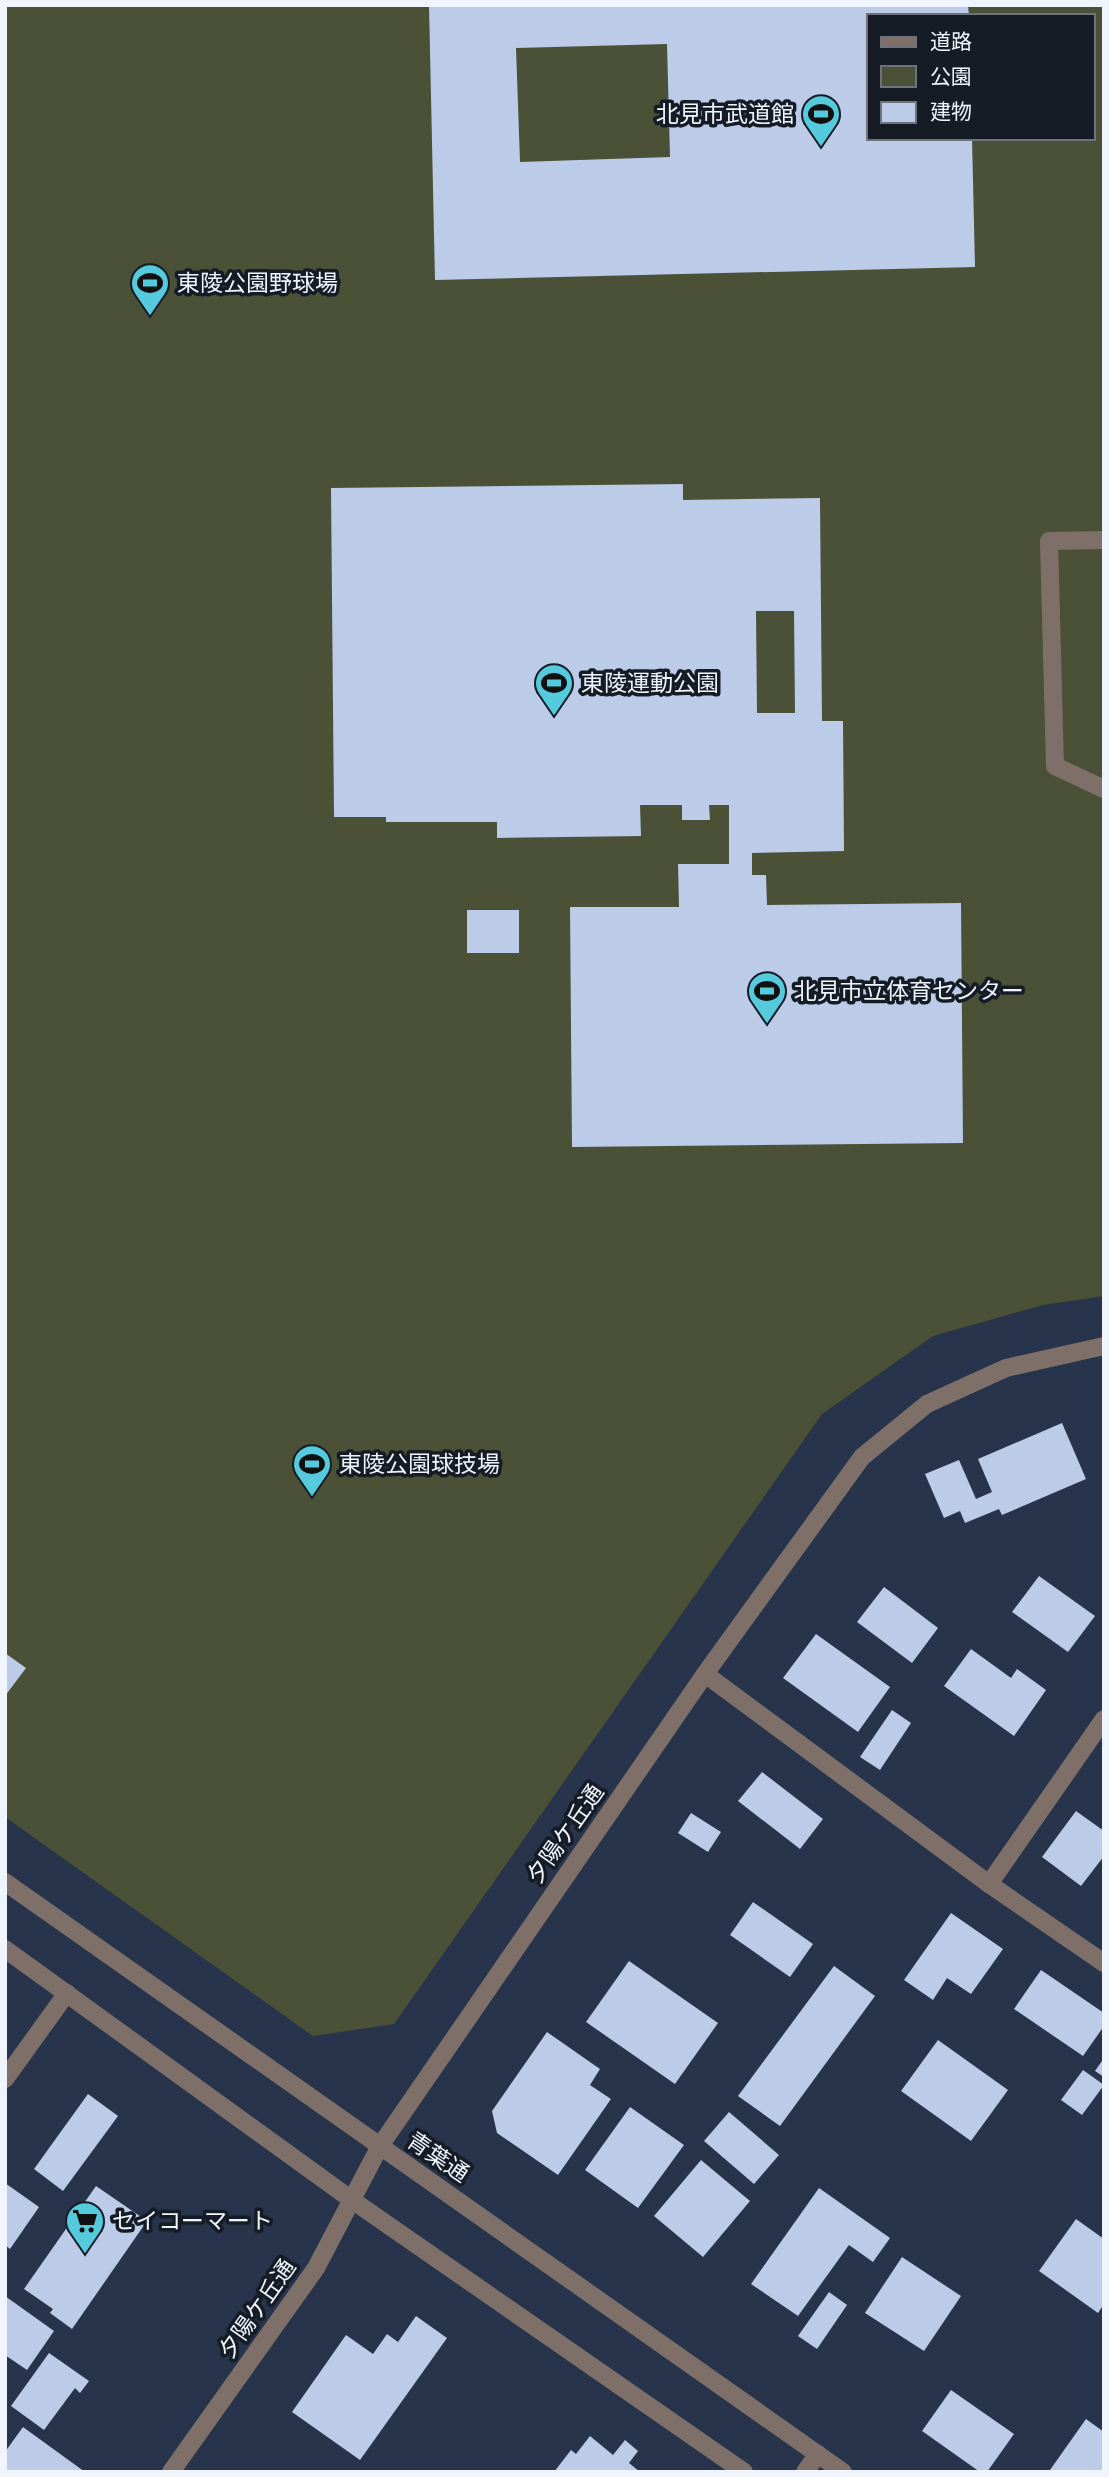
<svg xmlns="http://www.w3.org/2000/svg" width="1109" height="2477" viewBox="0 0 1109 2477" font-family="'Noto Sans','Noto Sans JP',sans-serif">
  <rect width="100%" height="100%" fill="#28344b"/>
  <!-- green -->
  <path fill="#4b5136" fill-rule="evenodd" d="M 5,5 L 1104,5 L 1104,1296 L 1043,1305 L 933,1336 L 822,1414 L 394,2024 L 313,2036 L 5,1817 ZM 869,16 L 1093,16 L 1093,138 L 869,138 Z"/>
  <!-- building -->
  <g fill="#bccbe8" fill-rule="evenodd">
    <path d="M 429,5 L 968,5 L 969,16 L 869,16 L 869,138 L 972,138 L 975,267 L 435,280 ZM 667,44 L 670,157 L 520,162 L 516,48 Z"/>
    <path d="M 683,484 L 683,500 L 820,498 L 822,721 L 843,721 L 844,851 L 752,853 L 752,875 L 766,875 L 767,905 L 961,903 L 963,1143 L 572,1147 L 570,907 L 679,907 L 678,864 L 729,864 L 729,805 L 709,805 L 710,820 L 682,820 L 682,805 L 640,805 L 641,836 L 497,838 L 497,822 L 386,822 L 386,817 L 334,817 L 331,488 ZM 756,611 L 794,611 L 795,713 L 757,713 Z"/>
    <rect x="467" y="910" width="52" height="43"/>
    <polygon points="1062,1423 1086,1479 1002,1515 999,1509 965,1523 960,1511 944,1518 925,1474 959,1460 976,1499 992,1492 978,1459"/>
    <polygon points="1039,1576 1095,1616 1068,1652 1012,1612"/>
    <polygon points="884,1587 938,1628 912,1663 857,1622"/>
    <polygon points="816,1634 890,1687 858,1732 783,1678"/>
    <polygon points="971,1649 1011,1678 1017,1669 1046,1690 1014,1736 944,1686"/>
    <polygon points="5,1653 26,1668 5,1696"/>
    <polygon points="892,1710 911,1723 880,1770 860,1757"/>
    <polygon points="762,1772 823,1819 800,1849 738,1801"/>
    <polygon points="1076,1811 1104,1831 1104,1856 1081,1886 1042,1857"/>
    <polygon points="691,1813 721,1832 708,1852 678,1833"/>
    <polygon points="753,1902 813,1944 790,1977 730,1935"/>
    <polygon points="951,1913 1003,1949 971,1994 947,1978 933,2000 904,1980"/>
    <polygon points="629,1961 718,2023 675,2084 586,2022"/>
    <polygon points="834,1966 875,1996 780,2126 738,2096"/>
    <polygon points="1041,1970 1104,2013 1104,2026 1083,2056 1014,2009"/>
    <polygon points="547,2032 600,2069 590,2085 611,2099 558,2175 497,2133 492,2111"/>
    <polygon points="938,2040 1008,2090 971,2141 901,2091"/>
    <polygon points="1104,2058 1104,2077 1095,2071"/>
    <polygon points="1083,2070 1104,2085 1082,2115 1061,2100"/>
    <polygon points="88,2094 118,2116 63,2191 34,2169"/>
    <polygon points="630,2107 684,2145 638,2208 585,2170"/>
    <polygon points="729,2112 779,2155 754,2184 704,2141"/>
    <polygon points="701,2160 750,2201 703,2257 654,2216"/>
    <polygon points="5,2183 39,2207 10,2249 5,2245"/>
    <polygon points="96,2186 147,2221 72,2329 50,2313 53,2309 24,2289"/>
    <polygon points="819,2188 890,2238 873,2262 849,2245 798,2316 751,2284"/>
    <polygon points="1076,2219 1104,2239 1104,2304 1098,2313 1039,2271"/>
    <polygon points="902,2257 961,2296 924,2351 865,2313"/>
    <polygon points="829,2292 847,2305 817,2349 798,2336"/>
    <polygon points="5,2296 54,2331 27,2370 5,2355"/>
    <polygon points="416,2316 447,2338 360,2460 292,2412 346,2335 373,2354 387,2334 398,2342"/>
    <polygon points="49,2353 89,2381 80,2393 75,2388 44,2430 11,2406"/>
    <polygon points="951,2390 1014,2434 987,2472 980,2472 922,2431"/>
    <polygon points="1086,2419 1104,2432 1104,2472 1053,2472 1050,2470"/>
    <polygon points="23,2427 85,2472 5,2472 5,2452"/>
    <polygon points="590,2436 613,2455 625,2440 638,2451 629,2463 640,2472 554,2472 571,2450 576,2454"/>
  </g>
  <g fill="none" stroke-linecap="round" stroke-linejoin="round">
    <!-- minor -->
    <g stroke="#7e7069" stroke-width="18">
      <polyline points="1104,540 1049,541 1055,766 1104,789"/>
      <polyline points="705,1674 989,1884 1104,1963"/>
      <polyline points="5,1882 843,2472"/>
      <polyline points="989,1884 1104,1719"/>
      <polyline points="5,1949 352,2200 744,2472"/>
      <polyline points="5,2079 67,1993"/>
      <polyline points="171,2472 316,2268 380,2146 705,1674 862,1457 927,1404 1006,1368 1104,1346"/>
      <polyline points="805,2472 818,2454"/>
    </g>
  </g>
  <!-- icons -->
  <defs>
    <symbol id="stadium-pin" viewBox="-11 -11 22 30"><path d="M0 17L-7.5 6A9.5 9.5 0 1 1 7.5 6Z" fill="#54cadc" stroke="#161c26"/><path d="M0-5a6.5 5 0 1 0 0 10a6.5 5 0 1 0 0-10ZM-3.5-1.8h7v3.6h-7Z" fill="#111"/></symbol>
    <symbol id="supermarket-pin" viewBox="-11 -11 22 30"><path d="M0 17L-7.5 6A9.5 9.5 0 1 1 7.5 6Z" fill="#54cadc" stroke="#161c26"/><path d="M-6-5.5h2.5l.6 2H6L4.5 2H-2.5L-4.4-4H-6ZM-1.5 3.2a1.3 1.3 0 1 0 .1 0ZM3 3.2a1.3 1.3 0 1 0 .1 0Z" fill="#111"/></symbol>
  </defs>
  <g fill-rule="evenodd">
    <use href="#stadium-pin" x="799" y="92" width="44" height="60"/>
    <use href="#stadium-pin" x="128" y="261" width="44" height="60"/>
    <use href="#stadium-pin" x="532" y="661" width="44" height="60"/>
    <use href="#stadium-pin" x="745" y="969" width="44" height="60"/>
    <use href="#stadium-pin" x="290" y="1442" width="44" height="60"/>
    <use href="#supermarket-pin" x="63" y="2199" width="44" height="60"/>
  </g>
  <g text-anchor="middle" stroke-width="7" stroke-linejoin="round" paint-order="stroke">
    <!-- poi labels -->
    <g font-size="23" fill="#eff4fd" stroke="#161c26" text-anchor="start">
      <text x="794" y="122" text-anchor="end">北見市武道館</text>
      <text x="177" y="291">東陵公園野球場</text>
      <text x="581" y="691">東陵運動公園</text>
      <text x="794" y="999">北見市立体育センター</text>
      <text x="339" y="1472">東陵公園球技場</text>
      <text x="112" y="2229">セイコーマート</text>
    </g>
    <!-- street labels -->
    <g font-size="23" fill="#eff4fd" stroke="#161c26">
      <text transform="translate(565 1834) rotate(-55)" y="8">夕陽ケ丘通</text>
      <text transform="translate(438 2157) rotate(34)" y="8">青葉通</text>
      <text transform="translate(257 2309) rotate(-55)" y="8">夕陽ケ丘通</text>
    </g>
  </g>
  <!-- border -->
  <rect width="1109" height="2477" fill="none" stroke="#eff4fd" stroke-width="14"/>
  <!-- legend -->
  <rect x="867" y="14" width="228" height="126" fill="#161c26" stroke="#6d727c" stroke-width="2"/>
  <rect x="881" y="37" width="35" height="10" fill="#7e7069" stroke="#6d727c" stroke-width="2"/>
  <text x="930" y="49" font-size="21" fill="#eff4fd">道路</text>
  <rect x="881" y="66" width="35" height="21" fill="#4b5136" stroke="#6d727c" stroke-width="2"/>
  <text x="930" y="84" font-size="21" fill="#eff4fd">公園</text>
  <rect x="881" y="102" width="35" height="21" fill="#bccbe8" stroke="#6d727c" stroke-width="2"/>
  <text x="930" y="119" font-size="21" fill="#eff4fd">建物</text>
</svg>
